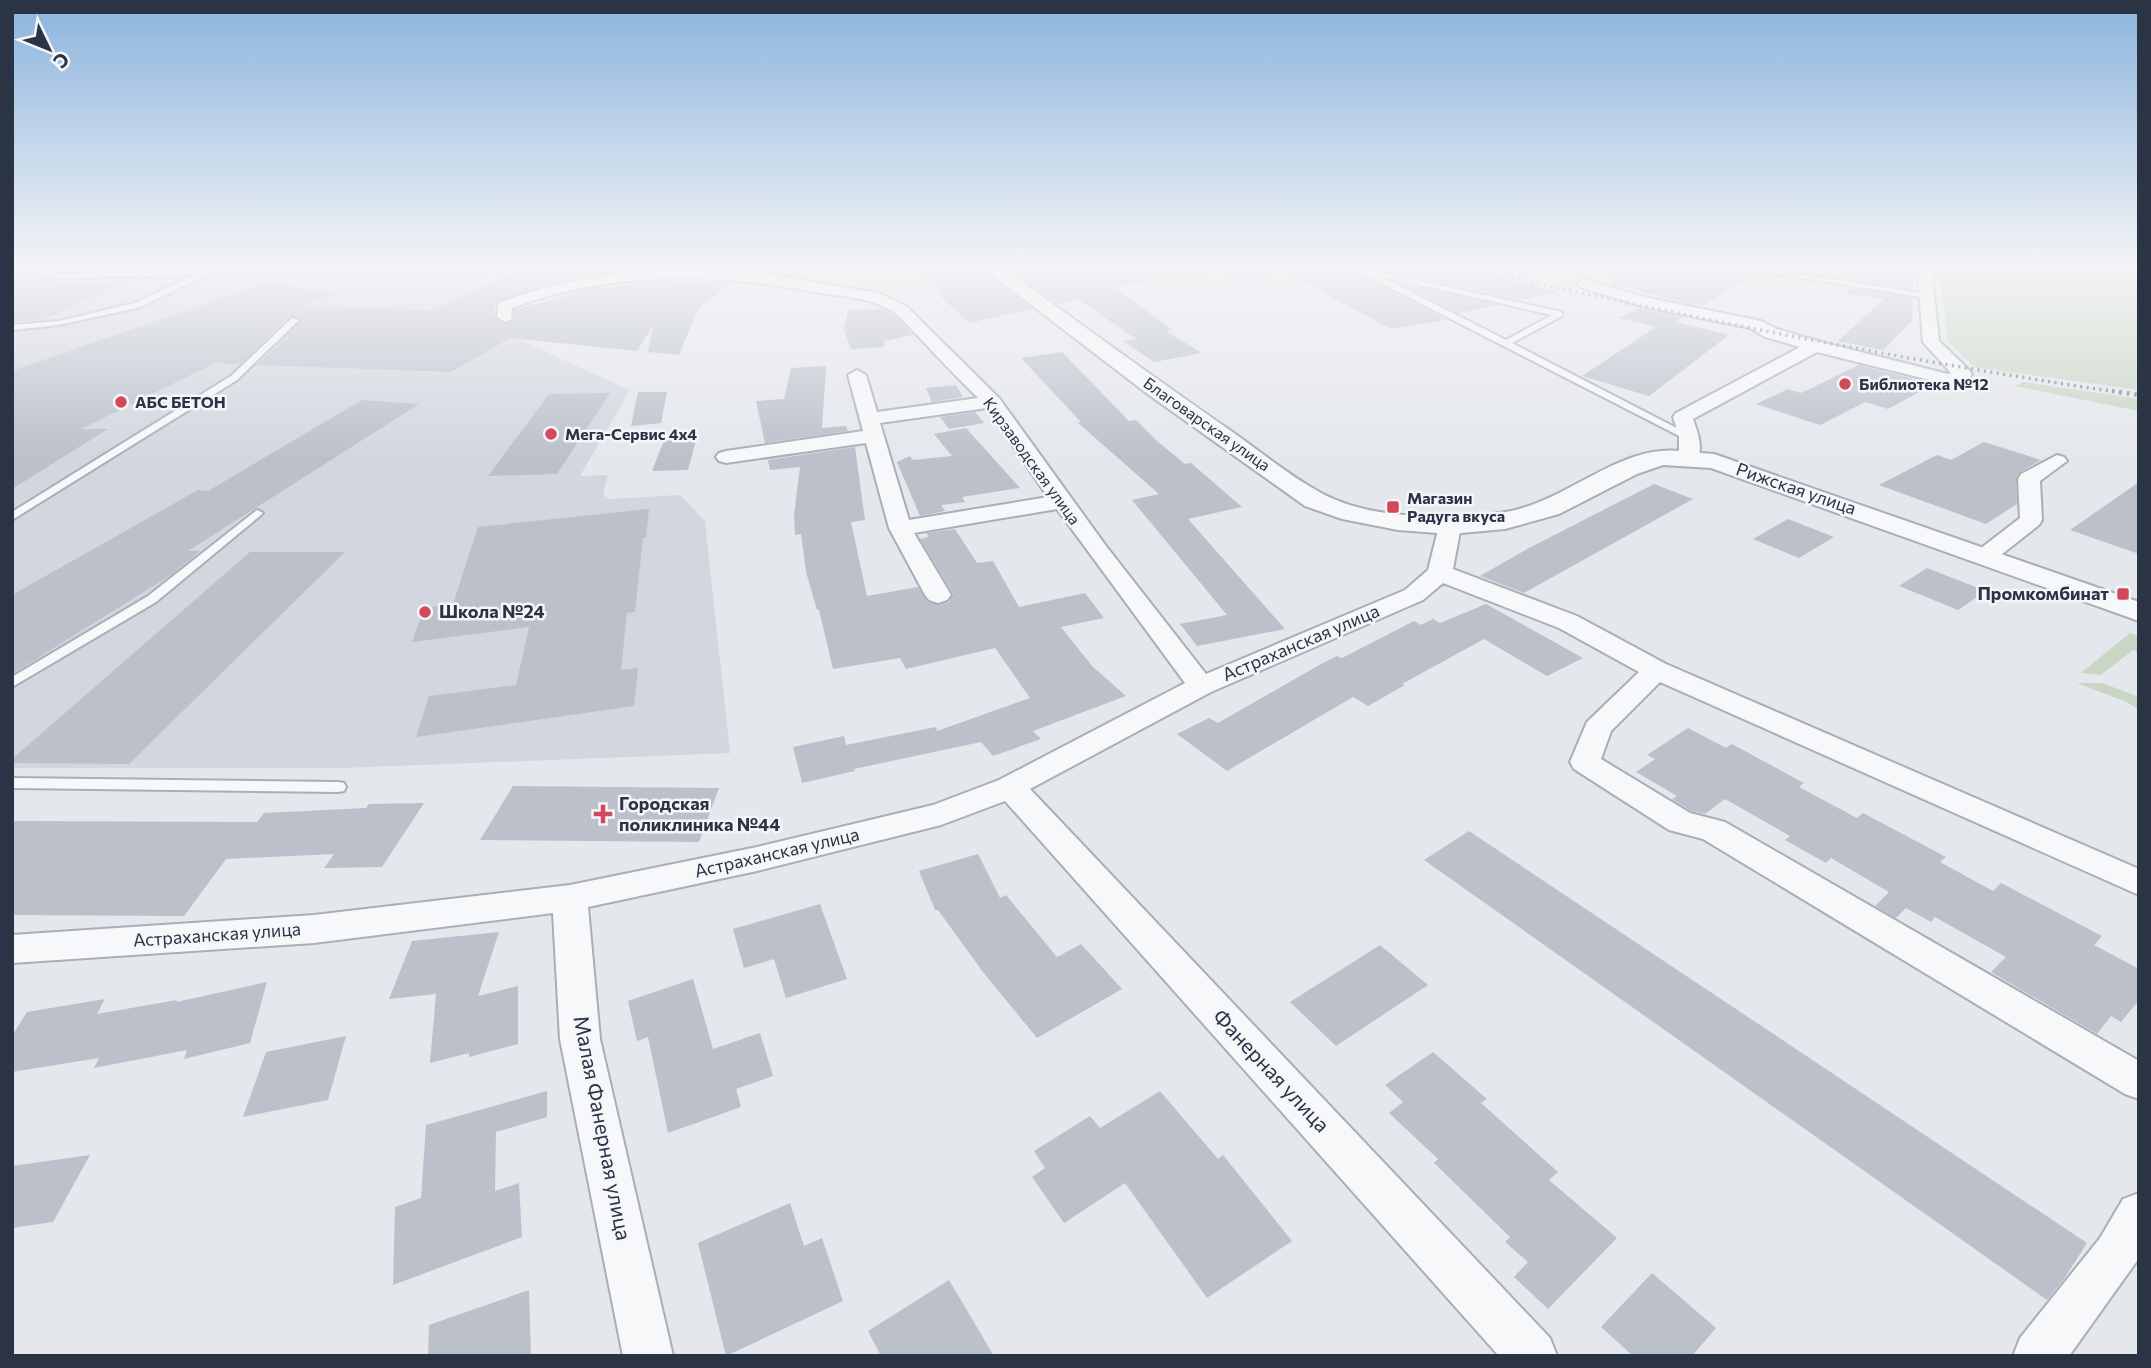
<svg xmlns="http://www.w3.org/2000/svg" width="2151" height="1368" viewBox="0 0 2151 1368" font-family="Commissioner,sans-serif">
  <rect width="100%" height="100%" fill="#e4e7ec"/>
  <!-- built -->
  <g fill="#d2d6de">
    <polygon points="12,265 498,265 488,277 449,308 630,390 580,476 608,475 603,494 609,499 680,495 705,521 730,753 344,768 12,768"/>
    <polygon points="1014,265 1247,265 1277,280 1242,286 1222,274 1164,282 1147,271"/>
  </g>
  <!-- green -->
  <g fill="#c9d6c5">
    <polygon points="1939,265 2139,265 2139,390 1975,367 1948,342"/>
    <polygon points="2024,382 2139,399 2139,411 2014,386"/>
    <polygon points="2130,633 2139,636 2139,653 2133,650 2101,675 2081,673"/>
    <polygon points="2077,683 2102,683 2139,697 2139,710 2127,702"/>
  </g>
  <!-- building -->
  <g fill="#bbc0ca">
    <polygon points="529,265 745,265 742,269 675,267 598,274 548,285 495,303 494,317 506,324 514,320 514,310 589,289 665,281 731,283 698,309 679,355 648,352 654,324 637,351 510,338 451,372 257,365 302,320 290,316 240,364 215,363 81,429 108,429 12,489 12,371 265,283 335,293 301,306 432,310"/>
    <polygon points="913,265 976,265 1032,309 969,323 936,292 942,291"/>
    <polygon points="1004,265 1157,265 1159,280 1114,287 1173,330 1166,331 1202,353 1154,362 1123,341 1136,339 1078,299 1057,304"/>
    <polygon points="1272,265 1359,265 1356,268 1358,274 1447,320 1391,329"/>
    <polygon points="1362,265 1447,265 1560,292 1521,300"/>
    <polygon points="1615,265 1769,265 1759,266 1758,272 1702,306 1613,285"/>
    <polygon points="1854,265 1913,267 1913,289 1850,279"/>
    <polygon points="12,279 59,281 128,282 41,320 29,321 12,321"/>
    <polygon points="1400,283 1497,305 1459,313"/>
    <polygon points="1848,288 1913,298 1912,321 1883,350 1838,341 1884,299 1847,294"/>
    <polygon points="1639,308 1683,317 1676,322 1729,335 1649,396 1582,376 1656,327 1619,318"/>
    <polygon points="884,309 897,318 913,335 884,341 885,347 851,349 844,330 848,310"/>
    <polygon points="1062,352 1129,421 1136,420 1157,441 1185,464 1191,463 1242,507 1188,519 1285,629 1197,646 1180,624 1227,615 1132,500 1159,494 1077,422 1081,422 1021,358"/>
    <polygon points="1859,365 1934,384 1888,409 1865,402 1820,425 1756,404 1788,389 1801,393"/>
    <polygon points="826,366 822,428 846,426 848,431 765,443 756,401 784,399 791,368"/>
    <polygon points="956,385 963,397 932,402 926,388"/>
    <polygon points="638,392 667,392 661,423 631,426"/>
    <polygon points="610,393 557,474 488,476 549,394"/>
    <polygon points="362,400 419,404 188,551 200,551 171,575 12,674 12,595 198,490 208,491"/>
    <polygon points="975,412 984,423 949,429 940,417"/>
    <polygon points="966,428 1020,488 962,497 965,502 941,505 945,511 920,516 897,462 910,456 913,460 952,456 934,434"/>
    <polygon points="697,436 688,470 652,471 665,438"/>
    <polygon points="1984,442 2041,460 2020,472 2016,478 2017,504 1986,524 1879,485 1937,455 1951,460"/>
    <polygon points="855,447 865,520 851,522 867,596 918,587 928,602 939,605 949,602 953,594 920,539 928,537 927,533 955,529 977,563 993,561 1019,607 1085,593 1104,618 1061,627 1092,666 1126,696 1033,731 1041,739 993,756 981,742 854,769 855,771 802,783 793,747 844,736 846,745 936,727 937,731 1030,698 995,648 906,669 900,658 833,669 819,610 817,610 806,572 801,534 795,535 794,515 800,467 770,470 768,460"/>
    <polygon points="2139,482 2139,554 2070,530"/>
    <polygon points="1654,484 1693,499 1524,593 1480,576 1529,548"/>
    <polygon points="649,509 646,537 643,538 635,612 627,613 621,670 638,668 634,706 416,737 429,696 516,685 529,627 412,642 424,608 453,604 478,527"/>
    <polygon points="1788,519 1834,537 1799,558 1753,539"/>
    <polygon points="250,552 345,552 129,764 12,763 12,759"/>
    <polygon points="1927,568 1986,591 1958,610 1899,586"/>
    <polygon points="1486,604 1583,658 1547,676 1484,639 1402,684 1405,685 1368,706 1353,697 1227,771 1177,734 1209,718 1218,723 1321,664 1337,656 1342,658 1414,621 1421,625 1433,619 1440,623"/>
    <polygon points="1688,728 1726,748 1732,744 1804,783 1799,787 1857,818 1863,813 1946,857 1940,862 1993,891 2001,883 2102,936 2094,945 2139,969 2139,1000 2121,1022 2111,1016 2097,1034 1991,972 2006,957 1935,917 1931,922 1906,908 1896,918 1875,906 1889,892 1831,858 1826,863 1785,840 1790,836 1725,799 1705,814 1691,811 1672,799 1677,796 1636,772 1655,759 1647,755"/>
    <polygon points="513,786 719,788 699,842 480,840"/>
    <polygon points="424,803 382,867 324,868 334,854 226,859 184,916 12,915 12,821 257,822 264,813 366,808 369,804"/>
    <polygon points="1469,831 2087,1243 2064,1279 2047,1300 1424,860"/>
    <polygon points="978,854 1000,898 1006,895 1057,957 1081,944 1122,989 1037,1038 983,972 938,910 935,910 919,871"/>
    <polygon points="820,904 847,979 786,998 774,959 744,968 733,929"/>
    <polygon points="499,932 478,996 518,986 518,1044 469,1057 469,1053 430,1063 436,994 389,999 412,941"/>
    <polygon points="1380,945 1428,985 1336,1046 1290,1002"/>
    <polygon points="693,979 713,1049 760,1033 773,1076 736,1089 741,1107 668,1133 648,1037 637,1041 628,1001"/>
    <polygon points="267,982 250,1043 184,1059 187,1050 94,1068 99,1058 12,1072 12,1036 27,1012 105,999 97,1014 177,1000 176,1002"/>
    <polygon points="346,1036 328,1100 243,1117 266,1052"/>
    <polygon points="1433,1052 1487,1099 1481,1103 1558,1172 1549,1180 1617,1238 1548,1309 1514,1277 1528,1262 1505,1242 1510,1237 1434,1163 1438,1159 1389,1113 1403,1102 1385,1085"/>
    <polygon points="547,1091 547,1117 496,1132 495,1191 519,1183 522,1237 393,1285 395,1207 421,1198 426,1125"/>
    <polygon points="1160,1091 1218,1159 1223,1155 1292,1241 1207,1298 1125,1183 1064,1223 1032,1177 1045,1168 1034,1151 1090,1116 1100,1128"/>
    <polygon points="90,1155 53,1222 12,1228 12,1166"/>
    <polygon points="790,1203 804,1246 822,1238 843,1301 726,1356 698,1243"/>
    <polygon points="1652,1273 1716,1328 1692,1356 1633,1356 1601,1327"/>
    <polygon points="949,1280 994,1356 881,1356 868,1331"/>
    <polygon points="529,1290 531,1356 428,1356 429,1325"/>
  </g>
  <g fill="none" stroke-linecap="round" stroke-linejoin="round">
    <defs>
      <g id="service">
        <polygon points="12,266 59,274 206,271 210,273 141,307 59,325 12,330 12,325 59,321 135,303 195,275 59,278 12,270"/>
        <path d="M 1362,268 L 1562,312 L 1562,316 L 1512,343 L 1694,437 L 1685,439 L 1359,272 L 1359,268 ZM 1380,276 L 1552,315 L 1506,340 Z"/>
        <polygon points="1761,268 1927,294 1931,296 1927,298 1764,272 1761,272"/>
        <polygon points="292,318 299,320 237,380 12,520 12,512 231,376"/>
        <polygon points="257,510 263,513 261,515 156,602 12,687 12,677 148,596"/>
        <polygon points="12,778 338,782 344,783 346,787 344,791 338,792 12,788"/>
      </g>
      <g id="minor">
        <path d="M 1917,265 L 1931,265 L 1939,341 L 1969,370 L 1972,374 L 1969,378 L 1950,385 L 1817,352 L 1693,419 C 1698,433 1704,449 1696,462 L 1682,462 L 1679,458 L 1679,437 L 1673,417 L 1676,413 L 1800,347 L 1765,337 L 1750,328 L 1641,306 L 1580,287 L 1577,284 L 1585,279 L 1644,297 L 1761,321 L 1777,329 L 1821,342 L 1948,374 L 1951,373 L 1923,342 Z"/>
        <path d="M 701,269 L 767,274 L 878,293 L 906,306 L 999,398 L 1106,546 L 1206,674 L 1405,590 L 1428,570 L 1439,526 L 1442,521 L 1458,521 L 1461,526 L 1453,569 L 1577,616 L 1666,664 L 2139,869 L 2139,895 L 1660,682 L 1611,731 L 1601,759 L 1690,813 L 1725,822 L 2139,1061 L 2139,1099 L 2125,1094 L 1703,839 L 1669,830 L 1574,769 L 1570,762 L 1587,722 L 1639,672 L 1559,628 L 1443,583 L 1423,600 L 1211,692 L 1030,789 L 1550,1338 L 1557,1356 L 1499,1356 L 1005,801 L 941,825 L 757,871 L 588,907 L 600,1039 L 673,1356 L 623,1356 L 560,1039 L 553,913 L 314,943 L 12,963 L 12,935 L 314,915 L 570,885 L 757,847 L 933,805 L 999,780 L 1185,683 L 1057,509 L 914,533 L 951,595 L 947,600 L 938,603 L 929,600 L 925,595 L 889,528 L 866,443 L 726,463 L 719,461 L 716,457 L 719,453 L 726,451 L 863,431 L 848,375 L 857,370 L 866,375 L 877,412 L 978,398 C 958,378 938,358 919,337 C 910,329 902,317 892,311 C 871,298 845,297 821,293 C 716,273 613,270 512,308 L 511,320 L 505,322 L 497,317 L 498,303 C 565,278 631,269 701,269 ZM 987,408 L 1048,497 L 909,520 L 880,423 Z"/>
        <polygon points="2057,455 2064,457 2067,461 2040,481 2042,520 2039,525 1992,562 1984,564 1976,562 1972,557 1976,552 2020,518 2018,479 2021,474"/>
        <polygon points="2139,1193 2139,1258 2069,1356 2013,1356 2020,1338 2100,1238 2123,1199"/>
      </g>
      <path id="tertiary" d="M 979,265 L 999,265 C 1076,321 1153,377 1231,431 C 1261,452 1291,477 1323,494 C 1372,520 1446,519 1499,513 C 1556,507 1608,455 1661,451 C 1678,449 1697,453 1714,454 L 2139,602 L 2139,621 L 1711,468 L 1663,465 L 1637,474 L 1559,514 L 1505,529 L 1450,534 L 1398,530 L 1342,519 L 1305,506 L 1145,392 Z"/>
    </defs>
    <!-- service casing -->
    <use href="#service" stroke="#a9aeb7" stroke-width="4"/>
    <!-- minor casing -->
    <use href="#minor" stroke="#a9aeb7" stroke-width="4"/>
    <!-- tertiary casing -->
    <use href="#tertiary" stroke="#a9aeb7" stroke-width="4"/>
    <!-- service -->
    <use href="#service" fill="#f7f8fa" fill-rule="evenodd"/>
    <!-- minor -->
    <use href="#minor" fill="#f7f8fa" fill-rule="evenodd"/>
    <!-- tertiary -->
    <use href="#tertiary" fill="#f7f8fa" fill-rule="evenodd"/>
    <!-- rail-far1 -->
    <path stroke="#7d8696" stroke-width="3.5" stroke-dasharray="2 4.5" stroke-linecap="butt" d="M 1455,265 C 1677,315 1899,360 2124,393"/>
    <!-- rail -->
    <polyline stroke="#7d8696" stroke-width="4.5" stroke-dasharray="2.5 5" stroke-linecap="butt" points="2112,391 2139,395"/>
  </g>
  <!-- sky -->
  <linearGradient id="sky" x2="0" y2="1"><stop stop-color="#8bb4dd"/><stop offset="0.58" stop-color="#f3f4f6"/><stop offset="1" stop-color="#f3f4f6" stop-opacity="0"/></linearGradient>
  <rect width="2151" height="457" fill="url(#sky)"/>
  <!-- markers -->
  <g fill="#d1495b" stroke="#f4f6f9" stroke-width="2.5">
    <circle cx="1845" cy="384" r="7"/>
    <circle cx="121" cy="402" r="7"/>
    <circle cx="551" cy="434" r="7"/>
    <rect x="1386" y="500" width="14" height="14" rx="3.5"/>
    <rect x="2116" y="587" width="14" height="14" rx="3.5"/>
    <circle cx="425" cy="612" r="7"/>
    <path d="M599.5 803.5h7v7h7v7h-7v7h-7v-7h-7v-7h7z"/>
  </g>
  <g text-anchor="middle" stroke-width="5" stroke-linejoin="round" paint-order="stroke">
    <!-- far-poi labels -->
    <g font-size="16" font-weight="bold" fill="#2b3445" stroke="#f4f6f9" text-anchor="start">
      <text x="1859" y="390">Библиотека №12</text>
      <text x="135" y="408">АБС БЕТОН</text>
      <text x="565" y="440">Мега-Сервис 4х4</text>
      <text x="1407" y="504">Магазин<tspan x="1407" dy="18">Радуга вкуса</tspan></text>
    </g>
    <!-- far-street labels -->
    <g font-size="16" fill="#2b3445" stroke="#f4f6f9">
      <text transform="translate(1207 424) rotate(35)" y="6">Благоварская улица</text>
      <text transform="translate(1032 461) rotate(54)" y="6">Кирзаводская улица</text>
    </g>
    <!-- street labels -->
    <g font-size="18" fill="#2b3445" stroke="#f4f6f9">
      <text transform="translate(1796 489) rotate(19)" y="6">Рижская улица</text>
      <text transform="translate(1301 643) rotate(-23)" y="6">Астраханская улица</text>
      <text transform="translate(777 853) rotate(-13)" y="6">Астраханская улица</text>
      <text transform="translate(217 935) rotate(-4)" y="6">Астраханская улица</text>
    </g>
    <!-- poi labels -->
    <g font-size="18" font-weight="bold" fill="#2b3445" stroke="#f4f6f9" text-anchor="start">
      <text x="2109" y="600" text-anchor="end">Промкомбинат</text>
      <text x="439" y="618">Школа №24</text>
      <text x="619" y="810">Городская<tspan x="619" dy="21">поликлиника №44</tspan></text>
    </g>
    <!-- near-street labels -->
    <g font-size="21" fill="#2b3445" stroke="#f4f6f9">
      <text transform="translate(1271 1071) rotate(47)" y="7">Фанерная улица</text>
      <text transform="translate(602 1128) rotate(79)" y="7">Малая Фанерная улица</text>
    </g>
  </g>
  <!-- border -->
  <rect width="2151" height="1368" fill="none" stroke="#2b3445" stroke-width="28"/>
  <!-- north arrow -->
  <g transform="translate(49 49) rotate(133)" stroke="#f4f6f9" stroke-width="5" paint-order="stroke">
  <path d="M0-5L12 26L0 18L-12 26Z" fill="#2b3445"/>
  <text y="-10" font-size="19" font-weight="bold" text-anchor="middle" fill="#2b3445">С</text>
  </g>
</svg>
